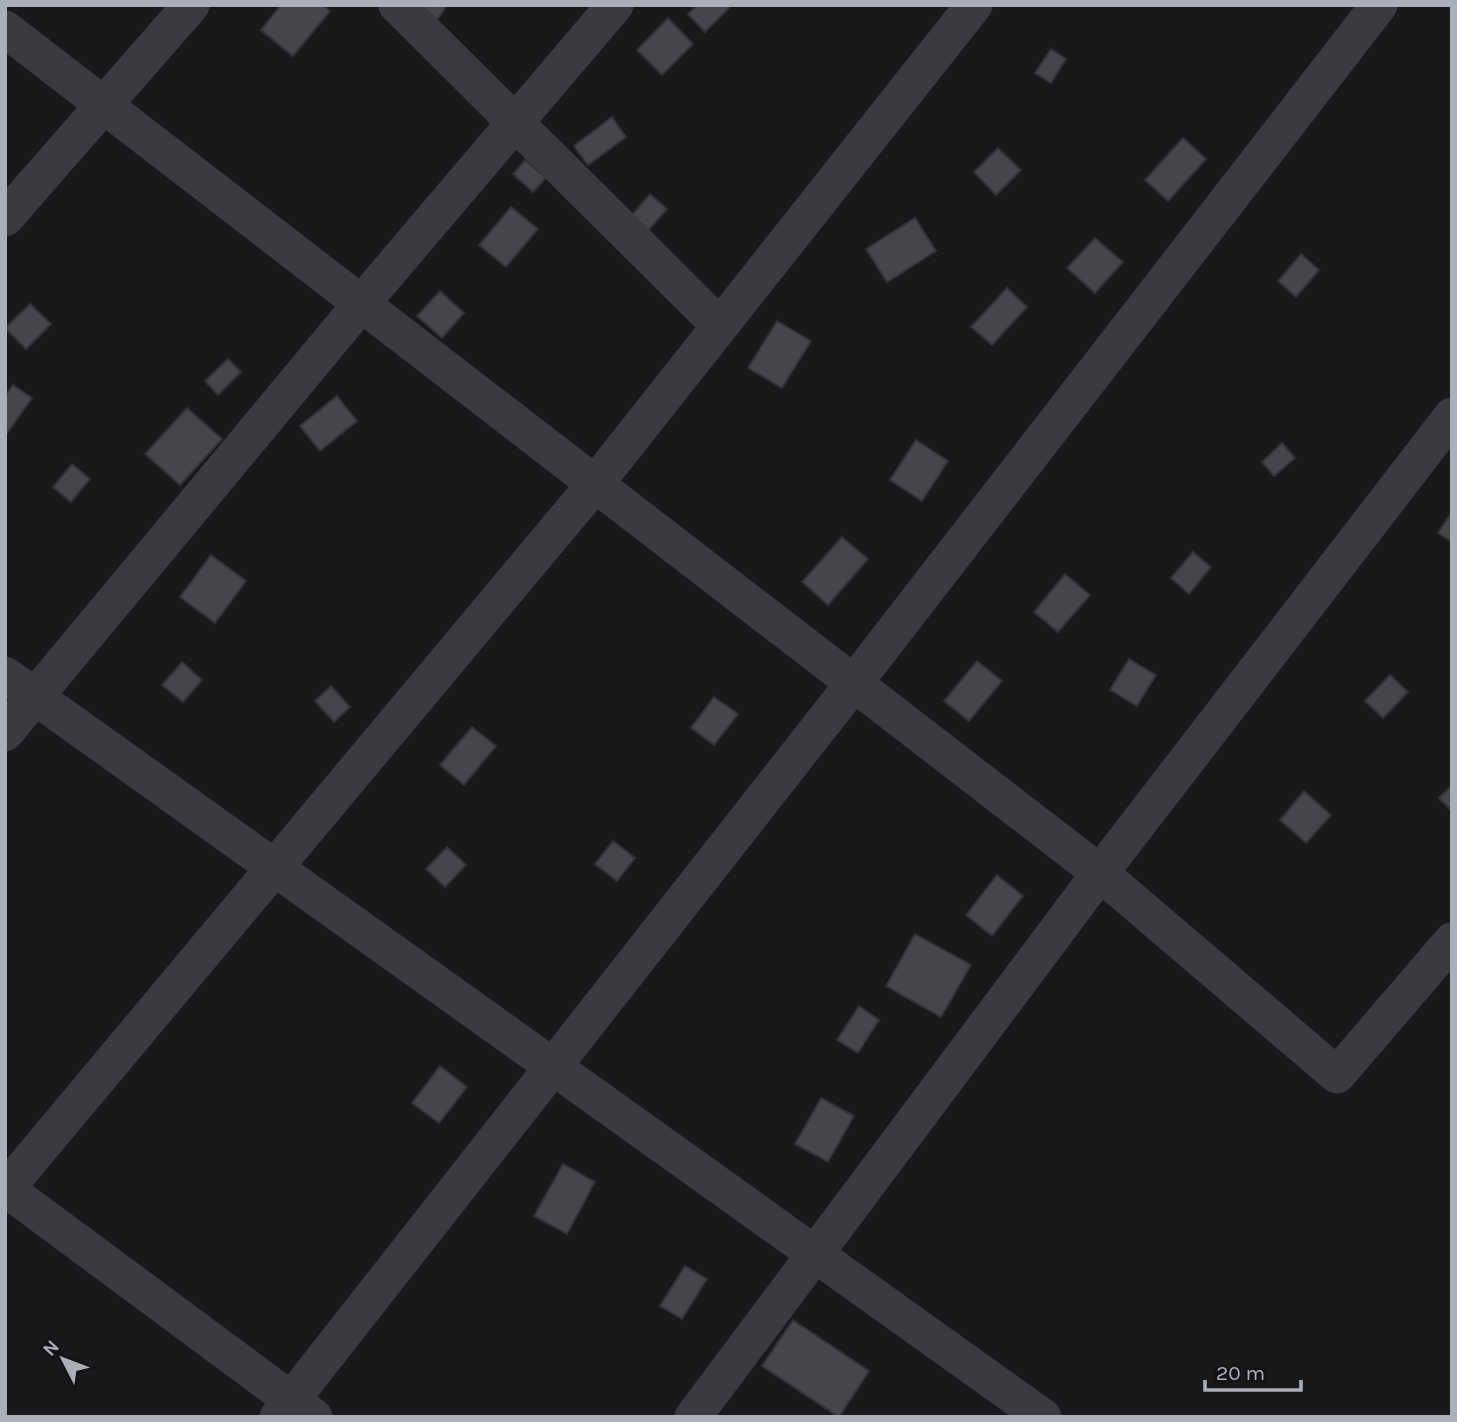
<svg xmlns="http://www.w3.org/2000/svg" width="1457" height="1422" viewBox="0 0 1457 1422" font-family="Karla,sans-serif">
  <rect width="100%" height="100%" fill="#19181a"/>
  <!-- building -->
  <g fill="#46464a" stroke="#333336" stroke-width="2">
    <polygon points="281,5 323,5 330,11 293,56 261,30"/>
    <polygon points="420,5 447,5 433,26"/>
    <polygon points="697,5 727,5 729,8 705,32 688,14"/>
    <polygon points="668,18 693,44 662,75 637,50"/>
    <polygon points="1051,49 1066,59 1051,83 1035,73"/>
    <polygon points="612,117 626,137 588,165 574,146"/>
    <polygon points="1183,138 1206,159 1168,201 1145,180"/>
    <polygon points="998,148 1021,170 996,195 974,172"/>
    <polygon points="525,160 546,178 533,192 513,174"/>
    <polygon points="650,194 667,209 642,237 625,223"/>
    <polygon points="511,207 538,229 506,267 479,245"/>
    <polygon points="915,218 936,251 887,282 866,249"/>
    <polygon points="1095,238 1123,262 1095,293 1067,268"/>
    <polygon points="1301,254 1319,270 1296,297 1278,281"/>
    <polygon points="1007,288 1027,307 992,345 971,327"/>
    <polygon points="440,291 464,313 442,338 417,316"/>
    <polygon points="30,304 51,324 26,349 5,328"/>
    <polygon points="777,321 811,341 782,388 748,368"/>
    <polygon points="228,359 241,372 218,395 205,381"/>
    <polygon points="13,385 32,398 5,436 5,396"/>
    <polygon points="337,396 357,421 320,451 300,426"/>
    <polygon points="187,408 222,439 180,485 145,454"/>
    <polygon points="916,440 948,461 922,501 890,480"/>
    <polygon points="1282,443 1295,458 1274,476 1262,462"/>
    <polygon points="72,464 90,479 71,502 53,487"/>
    <polygon points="1451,513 1452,514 1452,542 1438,533"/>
    <polygon points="842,537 868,559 828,605 802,582"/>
    <polygon points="1193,552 1211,567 1189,594 1171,578"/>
    <polygon points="211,555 246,581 215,623 180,597"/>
    <polygon points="1065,574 1090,595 1058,632 1034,612"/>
    <polygon points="1129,659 1156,675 1137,706 1110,690"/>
    <polygon points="977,661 1002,681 969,721 944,701"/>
    <polygon points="182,662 202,680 183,702 162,685"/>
    <polygon points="1390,675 1408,692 1383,718 1365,701"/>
    <polygon points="331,686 350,707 334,722 315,701"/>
    <polygon points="714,697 738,714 714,745 691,728"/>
    <polygon points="472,727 496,746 464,785 440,765"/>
    <polygon points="1452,785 1452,811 1439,798"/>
    <polygon points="1304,791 1331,815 1306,843 1280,820"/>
    <polygon points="613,841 635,858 617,881 595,864"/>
    <polygon points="447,847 466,865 445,887 426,869"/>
    <polygon points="997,875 1023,896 992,936 966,915"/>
    <polygon points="915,934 971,965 941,1017 886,986"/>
    <polygon points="859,1006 879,1020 858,1053 837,1040"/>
    <polygon points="440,1066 467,1087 439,1123 412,1103"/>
    <polygon points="821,1098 854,1116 828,1162 795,1144"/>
    <polygon points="563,1164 595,1182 567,1234 534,1216"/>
    <polygon points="685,1266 707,1279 682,1319 660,1306"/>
    <polygon points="793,1320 869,1371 839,1417 762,1366"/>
  </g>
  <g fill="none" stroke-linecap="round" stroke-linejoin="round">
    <!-- street -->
    <g stroke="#3a3a3f" stroke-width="37">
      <polyline points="397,5 720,326"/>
      <polyline points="5,29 1100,873 1337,1075 1452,941"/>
      <polyline points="5,218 191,5"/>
      <polyline points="5,675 1043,1417"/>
      <polyline points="5,733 361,304 615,5"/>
      <polyline points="5,1188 314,1417"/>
      <polyline points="5,1190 595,484 974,5"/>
      <polyline points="278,1417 854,683 1379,5"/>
      <polyline points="693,1417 1100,873 1452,416"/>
    </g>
  </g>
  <!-- border -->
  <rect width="1457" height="1422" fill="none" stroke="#acafb9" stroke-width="14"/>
  <!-- north arrow -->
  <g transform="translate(63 1359) rotate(312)" stroke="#141315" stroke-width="5" paint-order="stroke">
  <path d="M0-5L12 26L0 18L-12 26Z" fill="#acafb9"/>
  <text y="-10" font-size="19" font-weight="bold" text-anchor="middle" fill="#acafb9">N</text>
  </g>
  <!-- scale -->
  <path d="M1205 1380v10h96v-10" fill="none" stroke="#acafb9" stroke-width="3.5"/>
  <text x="1216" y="1380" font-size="21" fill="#acafb9" stroke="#141315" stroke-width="5" paint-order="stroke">20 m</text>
</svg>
